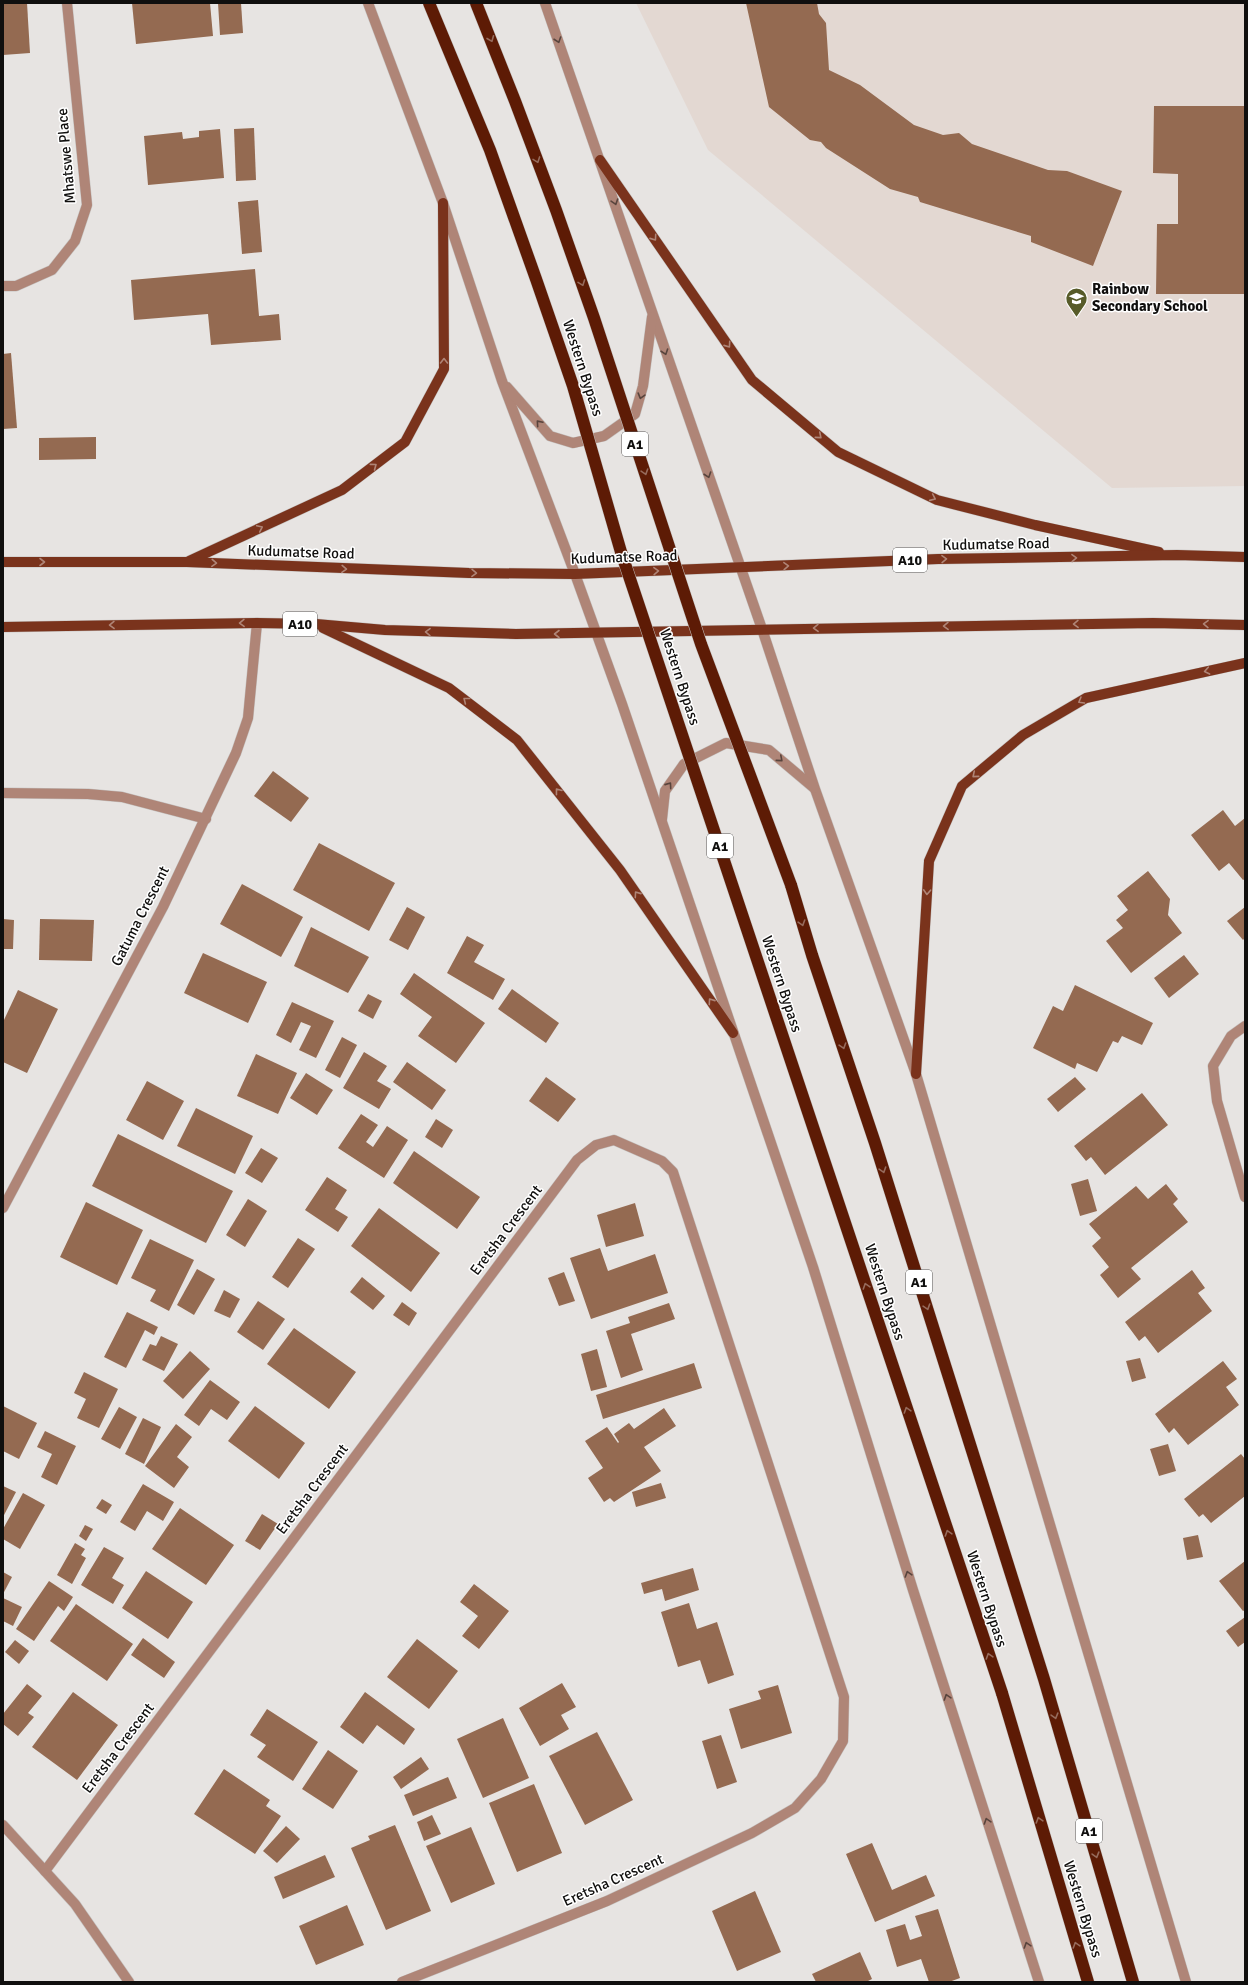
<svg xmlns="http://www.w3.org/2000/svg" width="1248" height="1985" viewBox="0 0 1248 1985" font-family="Signika,sans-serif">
  <rect width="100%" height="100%" fill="#e7e4e2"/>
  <!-- built -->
  <polygon fill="#e3d8d2" points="636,3 1245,3 1245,486 1112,488 708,150"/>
  <!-- building -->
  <g fill="#946a51">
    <polygon points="3,3 27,3 30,53 3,55"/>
    <polygon points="132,3 210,3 213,36 136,44"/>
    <polygon points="218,3 241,3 243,33 220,35"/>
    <polygon points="746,3 817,3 819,14 826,23 829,70 860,85 914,125 943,135 959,133 972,144 1048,170 1067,171 1122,191 1093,266 1031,242 1031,236 920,202 918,197 890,189 826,148 821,142 810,140 769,107"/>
    <polygon points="1154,106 1245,106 1245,294 1156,294 1157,224 1178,224 1178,174 1153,173"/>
    <polygon points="254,128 256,180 236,181 234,129"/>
    <polygon points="220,129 224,178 148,185 144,136 182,132 183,139 199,137 199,131"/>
    <polygon points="258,200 262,252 242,254 238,202"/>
    <polygon points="255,269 259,316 279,314 281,340 211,345 208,314 134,320 131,280"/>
    <polygon points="11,353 17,428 3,429 3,354"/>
    <polygon points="96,437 96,459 39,460 39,438"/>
    <polygon points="273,771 309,798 291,822 254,796"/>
    <polygon points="1223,810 1235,826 1245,818 1245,879 1243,880 1229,863 1219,871 1191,835"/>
    <polygon points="319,843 395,883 369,931 293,890"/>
    <polygon points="1148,871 1170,899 1168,915 1182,933 1131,973 1106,941 1123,928 1116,920 1128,910 1117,896"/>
    <polygon points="242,884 303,917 281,957 220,924"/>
    <polygon points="407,907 425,917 408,950 389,940"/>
    <polygon points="1245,907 1245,938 1243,940 1227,921"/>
    <polygon points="3,919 14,920 13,949 3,949"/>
    <polygon points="40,919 94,920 92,961 39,960"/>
    <polygon points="311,927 369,957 348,993 294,966"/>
    <polygon points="467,936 484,945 474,962 505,979 493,1000 447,973"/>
    <polygon points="203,953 267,982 248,1023 184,993"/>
    <polygon points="1184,955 1199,974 1169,998 1154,978"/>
    <polygon points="414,973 485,1023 456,1063 418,1036 432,1017 400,994"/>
    <polygon points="1075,985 1153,1023 1142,1045 1122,1036 1118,1043 1113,1041 1097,1072 1077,1063 1075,1069 1033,1048 1053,1006 1063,1011"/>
    <polygon points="512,989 559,1023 546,1043 498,1009"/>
    <polygon points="18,990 58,1009 27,1073 3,1062 3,1022"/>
    <polygon points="368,994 382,1001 373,1019 358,1011"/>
    <polygon points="292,1002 334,1021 316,1058 299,1050 311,1026 301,1022 291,1043 276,1035"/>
    <polygon points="342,1037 357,1045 340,1078 325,1070"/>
    <polygon points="364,1052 387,1066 377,1081 391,1089 379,1109 343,1088"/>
    <polygon points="256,1054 297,1073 278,1114 237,1096"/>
    <polygon points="407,1062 446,1090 432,1110 393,1082"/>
    <polygon points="306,1073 333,1090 317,1115 290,1098"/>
    <polygon points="546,1077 576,1099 558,1122 529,1101"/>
    <polygon points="1075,1077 1086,1089 1058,1112 1047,1099"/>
    <polygon points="147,1081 184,1101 163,1140 126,1120"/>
    <polygon points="1142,1093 1168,1125 1105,1175 1091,1157 1086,1161 1074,1146"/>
    <polygon points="196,1108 253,1136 235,1174 177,1146"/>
    <polygon points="361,1114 378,1125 366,1142 373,1147 387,1126 408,1140 384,1178 338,1148"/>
    <polygon points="436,1119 453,1130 442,1148 425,1137"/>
    <polygon points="118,1134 233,1191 206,1243 92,1186"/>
    <polygon points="261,1148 278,1158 262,1183 245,1173"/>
    <polygon points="414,1151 480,1197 457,1229 393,1183"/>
    <polygon points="327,1177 347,1190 335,1209 348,1217 338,1232 305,1210"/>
    <polygon points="1088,1179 1097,1211 1080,1216 1071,1184"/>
    <polygon points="1166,1184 1178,1199 1173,1204 1188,1222 1131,1268 1141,1279 1118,1298 1100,1275 1109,1267 1092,1246 1101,1238 1089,1224 1136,1186 1148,1199"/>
    <polygon points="248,1199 267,1211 245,1247 226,1235"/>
    <polygon points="86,1202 143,1230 117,1285 60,1257"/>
    <polygon points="635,1203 644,1236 606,1247 597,1215"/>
    <polygon points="379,1208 440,1253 411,1292 351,1246"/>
    <polygon points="298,1238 315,1249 288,1288 272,1277"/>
    <polygon points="150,1239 194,1260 169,1311 150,1301 156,1290 131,1278"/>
    <polygon points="600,1248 608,1271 655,1254 668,1293 591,1319 570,1258"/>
    <polygon points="197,1269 215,1279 194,1315 177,1305"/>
    <polygon points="1192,1270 1205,1288 1198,1293 1212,1311 1158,1353 1145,1336 1139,1341 1125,1322"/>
    <polygon points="564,1272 575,1301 559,1306 548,1278"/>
    <polygon points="362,1277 385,1296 373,1310 350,1292"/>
    <polygon points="224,1290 240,1299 230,1318 214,1311"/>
    <polygon points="258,1301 285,1319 263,1350 237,1332"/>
    <polygon points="402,1302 417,1313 409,1326 393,1315"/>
    <polygon points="669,1303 675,1319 631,1334 643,1370 621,1378 606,1331 630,1323 628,1317"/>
    <polygon points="127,1312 158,1327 154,1335 145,1330 126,1368 104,1357"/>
    <polygon points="294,1328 356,1372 329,1409 267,1364"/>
    <polygon points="161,1336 178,1344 164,1371 142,1360 150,1344 156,1346"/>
    <polygon points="597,1349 607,1387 591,1391 581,1354"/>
    <polygon points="190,1351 210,1369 183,1399 163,1381"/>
    <polygon points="1140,1358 1146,1378 1132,1382 1126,1361"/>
    <polygon points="1223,1361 1237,1379 1226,1387 1239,1405 1188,1445 1174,1428 1169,1433 1155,1414"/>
    <polygon points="694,1363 702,1388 603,1419 596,1395"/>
    <polygon points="84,1372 118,1389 99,1428 77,1418 86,1399 74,1393"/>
    <polygon points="210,1380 240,1402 227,1420 211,1409 199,1426 184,1415"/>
    <polygon points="3,1406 37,1423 19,1459 3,1451"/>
    <polygon points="255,1406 305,1443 279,1479 228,1441"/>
    <polygon points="119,1407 137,1417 120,1449 101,1439"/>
    <polygon points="664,1408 676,1426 644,1447 661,1471 614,1502 610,1498 604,1502 588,1478 603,1468 585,1441 607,1427 618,1443 619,1442 614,1434 629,1423 634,1429"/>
    <polygon points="143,1418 161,1427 144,1464 125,1454"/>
    <polygon points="176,1424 192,1437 177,1457 189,1467 174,1488 145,1466"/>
    <polygon points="45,1431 76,1446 57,1485 41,1477 52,1454 37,1447"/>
    <polygon points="1168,1444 1176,1471 1159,1476 1150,1449"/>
    <polygon points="1241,1454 1245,1459 1245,1496 1211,1523 1203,1514 1199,1517 1184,1499"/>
    <polygon points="661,1483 666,1498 636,1507 632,1492"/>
    <polygon points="143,1484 174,1502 163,1521 147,1511 135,1531 120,1522"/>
    <polygon points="3,1486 16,1492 3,1517"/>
    <polygon points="23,1493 45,1505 20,1549 3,1539 3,1529"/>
    <polygon points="102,1499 112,1505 106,1514 96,1508"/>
    <polygon points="180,1508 234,1545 206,1585 152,1549"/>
    <polygon points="262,1514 278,1524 260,1550 245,1541"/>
    <polygon points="85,1525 93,1529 86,1541 79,1536"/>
    <polygon points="1198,1535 1203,1557 1187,1560 1183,1538"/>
    <polygon points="75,1543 85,1549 81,1555 86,1558 72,1584 57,1575"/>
    <polygon points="104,1547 124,1558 112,1578 124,1585 113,1604 81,1585"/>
    <polygon points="1245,1561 1245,1610 1243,1611 1219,1581"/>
    <polygon points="693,1568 699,1590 665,1601 662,1589 644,1594 641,1583"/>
    <polygon points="146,1571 193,1602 168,1639 122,1608"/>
    <polygon points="3,1572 12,1577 3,1594"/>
    <polygon points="49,1581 73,1597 64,1611 58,1606 34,1641 16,1629"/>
    <polygon points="474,1584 509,1611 479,1649 462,1636 478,1616 460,1602"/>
    <polygon points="3,1598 22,1607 13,1626 3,1621"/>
    <polygon points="689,1603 697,1629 717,1622 734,1675 708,1684 700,1660 678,1667 661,1612"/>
    <polygon points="76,1604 133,1644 107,1681 50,1641"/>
    <polygon points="1245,1617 1245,1642 1238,1647 1226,1631"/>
    <polygon points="143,1638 175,1662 164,1678 131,1655"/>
    <polygon points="417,1639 458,1671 429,1709 387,1677"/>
    <polygon points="15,1640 29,1651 19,1664 5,1652"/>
    <polygon points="562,1683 576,1707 561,1715 569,1729 540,1746 519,1708"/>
    <polygon points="27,1684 42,1696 28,1713 34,1717 18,1736 3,1724 3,1714"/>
    <polygon points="778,1685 792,1733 741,1749 729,1709 761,1699 758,1691"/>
    <polygon points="73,1692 118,1725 77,1780 32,1747"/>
    <polygon points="365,1692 415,1729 404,1745 377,1725 363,1744 340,1727"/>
    <polygon points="267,1709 318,1742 293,1781 257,1757 266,1745 250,1735"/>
    <polygon points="503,1718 529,1778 483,1798 457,1739"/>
    <polygon points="597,1732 633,1800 585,1825 549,1756"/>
    <polygon points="721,1735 737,1782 717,1789 702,1741"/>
    <polygon points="328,1750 358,1771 333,1809 302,1789"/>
    <polygon points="421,1757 429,1769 401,1789 393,1777"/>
    <polygon points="224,1769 270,1800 266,1806 281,1816 255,1854 194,1814"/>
    <polygon points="448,1777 457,1798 413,1816 404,1795"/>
    <polygon points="534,1784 562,1853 517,1872 489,1803"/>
    <polygon points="432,1815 441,1834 424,1841 417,1822"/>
    <polygon points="395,1825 431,1911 386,1930 351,1848 370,1840 368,1836"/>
    <polygon points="286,1826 300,1839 277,1863 263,1851"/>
    <polygon points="471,1827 495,1884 451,1903 426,1846"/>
    <polygon points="872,1843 892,1890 926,1875 935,1896 875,1922 846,1854"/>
    <polygon points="325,1855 335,1877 283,1899 274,1877"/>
    <polygon points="755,1891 781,1952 737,1971 712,1911"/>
    <polygon points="347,1905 364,1945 316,1965 299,1926"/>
    <polygon points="938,1909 960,1978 949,1982 929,1982 921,1959 897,1967 886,1930 905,1924 910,1940 922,1936 915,1916"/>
    <polygon points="860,1952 872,1979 866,1982 816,1982 812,1974"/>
  </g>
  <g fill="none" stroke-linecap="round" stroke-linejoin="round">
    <defs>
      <g id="minor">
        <polyline points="368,3 443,203 502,381 575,574 622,704 813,1267 913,1590 1039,1982"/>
        <polyline points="545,3 762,629 815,789 916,1074 1186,1982"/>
        <polyline points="3,286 16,286 52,270 75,241 87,205 67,3"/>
        <polyline points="507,387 550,436 573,443 604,436 635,414 643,386 652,317"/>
        <polyline points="3,793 88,794 122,797 206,819"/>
        <polyline points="662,819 665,791 684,764 726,743 769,750 814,788"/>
        <polyline points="1245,1026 1231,1036 1213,1066 1217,1101 1245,1197"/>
        <polyline points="3,1208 163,907 236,753 248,718 257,623"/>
        <polyline points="3,1825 75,1904 129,1982"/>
        <polyline points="45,1871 577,1160 596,1145 614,1140 662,1161 673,1172 844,1697 843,1741 821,1779 795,1808 752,1833 607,1901 402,1982"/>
      </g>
      <g id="major">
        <polyline points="600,160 752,380 838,452 937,500 1035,525 1159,552"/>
        <polyline points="189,561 342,490 405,442 444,369 443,203"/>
        <polyline points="3,562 187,562 469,573 575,574 938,559 1177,555 1245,557"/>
        <polyline points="3,627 257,623 316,624 385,630 516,634 1153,623 1245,625"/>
        <polyline points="323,628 449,688 517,740 620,870 733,1033"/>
        <polyline points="916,1074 929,861 962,786 1023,735 1086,698 1245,663"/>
      </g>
      <g id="highway">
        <polyline points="791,885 812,955 875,1143 1044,1679 1133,1982"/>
        <polyline points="1002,1693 1088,1982"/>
      </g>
    </defs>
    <!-- minor casing -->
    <use href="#minor" stroke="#c5c2c0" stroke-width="11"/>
    <!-- major casing -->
    <use href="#major" stroke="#c5c2c0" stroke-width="11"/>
    <!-- highway casing -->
    <use href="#highway" stroke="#c5c2c0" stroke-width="13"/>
    <!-- minor -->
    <use href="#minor" stroke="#af8577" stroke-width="10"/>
    <!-- major -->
    <use href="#major" stroke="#7a331c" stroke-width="10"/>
    <!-- highway -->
    <use href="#highway" stroke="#5d1b05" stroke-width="12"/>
    <defs>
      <g id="highway-bridge">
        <polyline points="429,3 490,150 536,279 573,386 621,552 1002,1693"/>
        <polyline points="476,3 515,101 556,210 594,318 701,644 791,885"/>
      </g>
    </defs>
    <!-- highway-bridge casing -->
    <use href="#highway-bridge" stroke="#c5c2c0" stroke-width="13" stroke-linecap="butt"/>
    <!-- highway-bridge -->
    <use href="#highway-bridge" stroke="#5d1b05" stroke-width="12"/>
  </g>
  <!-- one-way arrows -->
  <defs><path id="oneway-chevron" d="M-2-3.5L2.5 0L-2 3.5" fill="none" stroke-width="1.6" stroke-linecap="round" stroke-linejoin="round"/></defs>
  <g stroke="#966b5c">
    <use href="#oneway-chevron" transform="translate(491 39) rotate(68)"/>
    <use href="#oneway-chevron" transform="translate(537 160) rotate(70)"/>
    <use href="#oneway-chevron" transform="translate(582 283) rotate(70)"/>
    <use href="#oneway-chevron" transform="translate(645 472) rotate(72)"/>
    <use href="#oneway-chevron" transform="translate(802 923) rotate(73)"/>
    <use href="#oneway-chevron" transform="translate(843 1046) rotate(72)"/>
    <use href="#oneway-chevron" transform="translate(883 1170) rotate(72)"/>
    <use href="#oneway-chevron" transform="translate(866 1286) rotate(-108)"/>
    <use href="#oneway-chevron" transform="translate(927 1307) rotate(72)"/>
    <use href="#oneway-chevron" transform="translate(907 1410) rotate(-108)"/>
    <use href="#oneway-chevron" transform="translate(948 1533) rotate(-108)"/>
    <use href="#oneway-chevron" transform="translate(989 1656) rotate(-108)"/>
    <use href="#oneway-chevron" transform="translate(1055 1716) rotate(74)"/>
    <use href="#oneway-chevron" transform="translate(1039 1820) rotate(-107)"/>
    <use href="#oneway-chevron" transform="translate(1096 1855) rotate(74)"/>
    <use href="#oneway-chevron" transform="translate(1076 1945) rotate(-107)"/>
  </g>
  <g stroke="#58443d">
    <use href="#oneway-chevron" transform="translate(558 40) rotate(71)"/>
    <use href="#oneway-chevron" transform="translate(615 202) rotate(72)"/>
    <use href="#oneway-chevron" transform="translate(665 352) rotate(71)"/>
    <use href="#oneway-chevron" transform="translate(641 396) rotate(106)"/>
    <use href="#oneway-chevron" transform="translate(539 423) rotate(-131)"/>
    <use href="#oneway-chevron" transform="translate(708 475) rotate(71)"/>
    <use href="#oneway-chevron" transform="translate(780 759) rotate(41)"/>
    <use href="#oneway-chevron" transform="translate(669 785) rotate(-55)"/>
    <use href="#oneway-chevron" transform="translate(908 1574) rotate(-107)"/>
    <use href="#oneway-chevron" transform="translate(947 1697) rotate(-108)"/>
    <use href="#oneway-chevron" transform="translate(987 1821) rotate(-108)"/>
    <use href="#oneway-chevron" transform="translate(1027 1945) rotate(-108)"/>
  </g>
  <g stroke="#af8577">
    <use href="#oneway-chevron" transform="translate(654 238) rotate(55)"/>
    <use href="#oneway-chevron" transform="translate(728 345) rotate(55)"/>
    <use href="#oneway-chevron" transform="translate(444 361) rotate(-90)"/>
    <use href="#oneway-chevron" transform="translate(819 436) rotate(40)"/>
    <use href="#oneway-chevron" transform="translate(374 466) rotate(-37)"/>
    <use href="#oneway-chevron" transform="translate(933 498) rotate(24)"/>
    <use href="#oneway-chevron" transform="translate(260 528) rotate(-25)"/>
    <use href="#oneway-chevron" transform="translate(1074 558) rotate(-1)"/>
    <use href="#oneway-chevron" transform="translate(944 559) rotate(-1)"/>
    <use href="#oneway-chevron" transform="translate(42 562)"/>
    <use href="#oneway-chevron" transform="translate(214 563) rotate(3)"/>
    <use href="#oneway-chevron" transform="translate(786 566) rotate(-2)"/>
    <use href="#oneway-chevron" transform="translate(344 569) rotate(2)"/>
    <use href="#oneway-chevron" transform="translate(656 571) rotate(-2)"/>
    <use href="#oneway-chevron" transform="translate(474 573) rotate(1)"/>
    <use href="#oneway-chevron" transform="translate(242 623) rotate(179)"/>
    <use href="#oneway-chevron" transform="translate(1076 624) rotate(179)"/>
    <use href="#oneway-chevron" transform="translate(1206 624) rotate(-179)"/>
    <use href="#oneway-chevron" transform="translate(112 625) rotate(179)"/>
    <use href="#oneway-chevron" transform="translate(946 626) rotate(179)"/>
    <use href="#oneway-chevron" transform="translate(816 628) rotate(179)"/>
    <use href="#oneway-chevron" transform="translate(428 632) rotate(-179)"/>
    <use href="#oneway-chevron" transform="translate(557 634) rotate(180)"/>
    <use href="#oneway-chevron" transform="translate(1207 671) rotate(169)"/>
    <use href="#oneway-chevron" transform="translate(466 700) rotate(-142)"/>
    <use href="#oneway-chevron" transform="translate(1081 701) rotate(150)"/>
    <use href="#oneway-chevron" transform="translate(975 775) rotate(140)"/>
    <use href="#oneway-chevron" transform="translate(558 791) rotate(-128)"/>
    <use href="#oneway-chevron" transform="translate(927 892) rotate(93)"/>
    <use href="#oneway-chevron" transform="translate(637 894) rotate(-125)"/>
    <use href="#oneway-chevron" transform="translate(711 1001) rotate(-125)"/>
  </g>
  <!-- icons -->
  <defs>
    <symbol id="school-pin" viewBox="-11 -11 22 30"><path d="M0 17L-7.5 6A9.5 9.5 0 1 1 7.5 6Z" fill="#575b29" stroke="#fff"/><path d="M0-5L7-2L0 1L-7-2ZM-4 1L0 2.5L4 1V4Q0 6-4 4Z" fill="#fff"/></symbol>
  </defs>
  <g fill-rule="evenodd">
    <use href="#school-pin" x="1064" y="286" width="25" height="34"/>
  </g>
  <g text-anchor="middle" stroke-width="3" stroke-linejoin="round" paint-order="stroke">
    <!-- shield labels -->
    <g fill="#fff" stroke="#585756" stroke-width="1">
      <rect x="622" y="432" width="26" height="24" rx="3"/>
      <rect x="893" y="548" width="34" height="24" rx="3"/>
      <rect x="283" y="612" width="34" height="24" rx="3"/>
      <rect x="707" y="834" width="26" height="24" rx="3"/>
      <rect x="906" y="1270" width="26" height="24" rx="3"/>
      <rect x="1076" y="1819" width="26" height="24" rx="3"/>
    </g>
    <g font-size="14" font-weight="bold" fill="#100f0e">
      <text x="635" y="449">A1</text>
      <text x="910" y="565">A10</text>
      <text x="300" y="629">A10</text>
      <text x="720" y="851">A1</text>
      <text x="919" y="1287">A1</text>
      <text x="1089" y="1836">A1</text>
    </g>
    <!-- street labels -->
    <g font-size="15" fill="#100f0e" stroke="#fff">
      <text transform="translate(66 156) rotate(-95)" y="5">Mhatswe Place</text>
      <text transform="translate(583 368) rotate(72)" y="5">Western Bypass</text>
      <text transform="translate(996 544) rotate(-1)" y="5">Kudumatse Road</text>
      <text transform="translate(301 552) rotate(2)" y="5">Kudumatse Road</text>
      <text transform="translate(624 557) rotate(-2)" y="5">Kudumatse Road</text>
      <text transform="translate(680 677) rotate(72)" y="5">Western Bypass</text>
      <text transform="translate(140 916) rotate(-63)" y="5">Gatuma Crescent</text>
      <text transform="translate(782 984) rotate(72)" y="5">Western Bypass</text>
      <text transform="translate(506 1230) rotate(-53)" y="5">Eretsha Crescent</text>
      <text transform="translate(885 1292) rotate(72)" y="5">Western Bypass</text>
      <text transform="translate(312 1489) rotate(-53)" y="5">Eretsha Crescent</text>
      <text transform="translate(987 1599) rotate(72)" y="5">Western Bypass</text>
      <text transform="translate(118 1748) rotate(-53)" y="5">Eretsha Crescent</text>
      <text transform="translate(613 1880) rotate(-24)" y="5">Eretsha Crescent</text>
      <text transform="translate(1083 1909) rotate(73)" y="5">Western Bypass</text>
    </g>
    <!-- poi labels -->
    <g font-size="15" font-weight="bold" fill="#100f0e" stroke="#fff" text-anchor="start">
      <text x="1092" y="294">Rainbow<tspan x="1092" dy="17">Secondary School</tspan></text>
    </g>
  </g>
  <!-- border -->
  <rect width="1248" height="1985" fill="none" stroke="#100f0e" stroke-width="8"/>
</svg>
